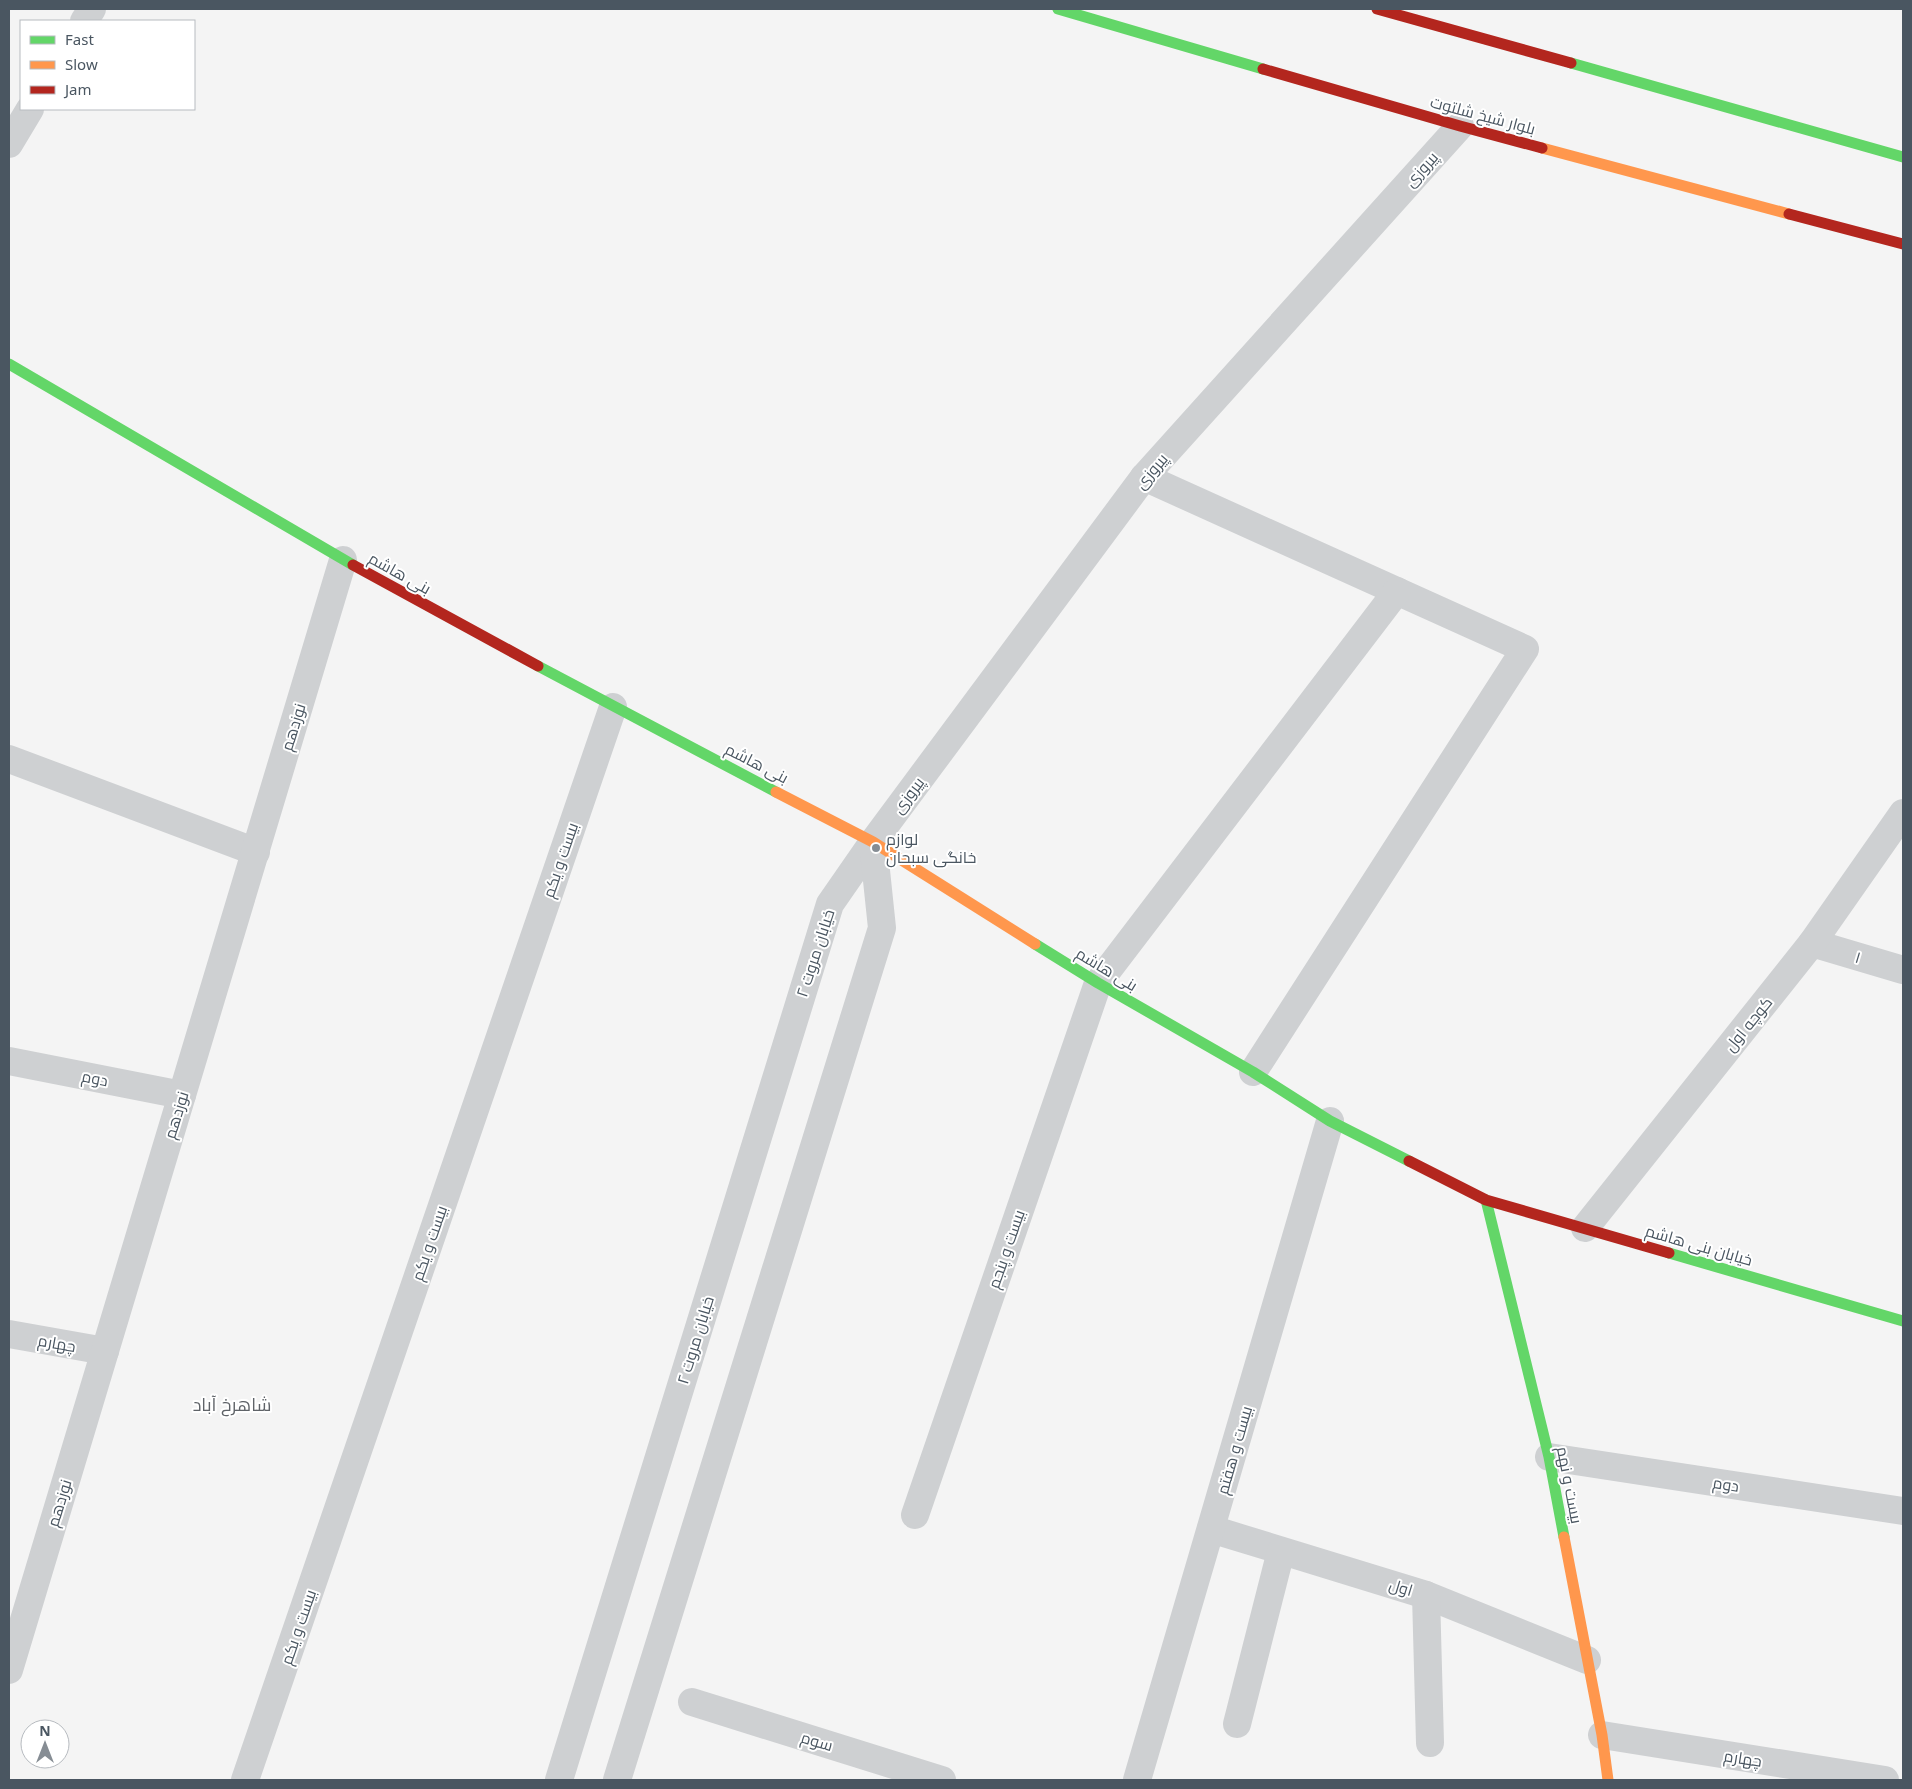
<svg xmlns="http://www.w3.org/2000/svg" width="1912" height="1789" viewBox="0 0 1912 1789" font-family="'Noto Sans',Cairo,sans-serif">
  <rect width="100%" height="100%" fill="#f4f4f4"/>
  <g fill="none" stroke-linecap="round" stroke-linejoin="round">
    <!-- street -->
    <g stroke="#ced0d2" stroke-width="28">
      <polyline points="84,21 92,9"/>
      <polyline points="9,144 30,109"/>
      <polyline points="1144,477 1525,649 1253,1072"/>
      <polyline points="9,759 256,852"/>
      <polyline points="1812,943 1903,970"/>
      <polyline points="9,1061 182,1095"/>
      <polyline points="1585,1228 1812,943 1903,813"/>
      <polyline points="9,1334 105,1351"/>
      <polyline points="1549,1457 1903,1511"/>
      <polyline points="915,1515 1098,983 1397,591"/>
      <polyline points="1211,1529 1426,1595 1587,1660"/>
      <polyline points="1426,1595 1430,1743"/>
      <polyline points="9,1670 343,560"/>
      <polyline points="692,1702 942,1780"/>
      <polyline points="1237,1724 1281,1551"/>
      <polyline points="1602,1735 1885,1780"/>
      <polyline points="245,1780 613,707"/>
      <polyline points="559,1780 830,904 873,842 1144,477 1460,126"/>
      <polyline points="617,1780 882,928 873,842"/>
      <polyline points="1137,1780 1330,1121"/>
    </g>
    <!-- fast -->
    <g stroke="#63d668" stroke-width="11">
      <polyline points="1058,9 1263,69"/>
      <polyline points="1571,63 1903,157"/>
      <polyline points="9,364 353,565"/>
      <polyline points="538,666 776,792"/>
      <polyline points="1035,944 1098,983 1253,1072 1330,1121 1409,1161"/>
      <polyline points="1486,1200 1549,1457 1564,1537"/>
      <polyline points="1669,1253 1903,1321"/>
    </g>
    <!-- slow -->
    <g stroke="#ff974d" stroke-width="11">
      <polyline points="1542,148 1789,214"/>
      <polyline points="776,792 873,842 1035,944"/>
      <polyline points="1564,1537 1602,1735 1608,1780"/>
    </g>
    <!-- jam -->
    <g stroke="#b3261e" stroke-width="11">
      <polyline points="1377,9 1571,63"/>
      <polyline points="1263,69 1460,126 1542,148"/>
      <polyline points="1789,214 1903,244"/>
      <polyline points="353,565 538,666"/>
      <polyline points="1409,1161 1486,1200 1669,1253"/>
    </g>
  </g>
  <!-- markers -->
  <circle fill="#868d94" stroke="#fff" stroke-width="2" cx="876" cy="848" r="5"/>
  <g text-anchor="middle" stroke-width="4" stroke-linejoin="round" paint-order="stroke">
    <!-- street labels -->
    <g font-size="16" fill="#4a5661" stroke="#fff">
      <text transform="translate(1483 115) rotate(15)" y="6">بلوار شیخ شلتوت</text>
      <text transform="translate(1421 169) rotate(-48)" y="6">پیروزی</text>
      <text transform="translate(1151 471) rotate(-50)" y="6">پیروزی</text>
      <text transform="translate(400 573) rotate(29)" y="6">بنی هاشم</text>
      <text transform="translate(293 727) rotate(-73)" y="6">نوزدهم</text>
      <text transform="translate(757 763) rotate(27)" y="6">بنی هاشم</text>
      <text transform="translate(908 795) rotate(-53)" y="6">پیروزی</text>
      <text transform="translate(560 860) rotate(-71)" y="6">بیست و یکم</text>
      <text transform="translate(815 953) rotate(-72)" y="6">خیابان مروت ۲</text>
      <text transform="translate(1858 957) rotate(17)" y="6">۱</text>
      <text transform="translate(1107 969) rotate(31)" y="6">بنی هاشم</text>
      <text transform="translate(1748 1024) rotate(-51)" y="6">کوچه اول</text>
      <text transform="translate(95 1078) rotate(11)" y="6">دوم</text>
      <text transform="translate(176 1115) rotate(-73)" y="6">نوزدهم</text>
      <text transform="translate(429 1243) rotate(-71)" y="6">بیست و یکم</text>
      <text transform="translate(1699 1245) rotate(16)" y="6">خیابان بنی هاشم</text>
      <text transform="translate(1006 1249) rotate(-71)" y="6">بیست و پنجم</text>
      <text transform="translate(695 1340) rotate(-73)" y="6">خیابان مروت ۲</text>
      <text transform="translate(57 1343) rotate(10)" y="6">چهارم</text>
      <text transform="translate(1234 1450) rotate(-74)" y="6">بیست و هفتم</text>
      <text transform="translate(1726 1484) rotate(9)" y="6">دوم</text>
      <text transform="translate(1570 1485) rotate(79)" y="6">بیست و نهم</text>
      <text transform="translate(59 1503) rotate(-73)" y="6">نوزدهم</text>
      <text transform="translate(1401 1587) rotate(17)" y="6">اول</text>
      <text transform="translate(298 1627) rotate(-71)" y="6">بیست و یکم</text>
      <text transform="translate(817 1741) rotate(17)" y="6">سوم</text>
      <text transform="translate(1743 1758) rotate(9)" y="6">چهارم</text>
    </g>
    <!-- poi labels -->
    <g font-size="16" fill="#4a5661" stroke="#fff" text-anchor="start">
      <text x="886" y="845">لوازم<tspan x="886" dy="18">خانگی سبحان</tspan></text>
    </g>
    <!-- neighbourhood labels -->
    <g font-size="18" fill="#5f6368" stroke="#fff">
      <text x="232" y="1411">شاهرخ آباد</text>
    </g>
  </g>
  <!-- border -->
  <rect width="1912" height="1789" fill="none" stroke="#4a5661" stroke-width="20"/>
  <!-- legend -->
  <rect x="20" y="20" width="175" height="90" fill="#ffffff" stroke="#b7bbc0"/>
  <rect x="30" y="36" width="25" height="8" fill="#63d668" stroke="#b7bbc0"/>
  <text x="65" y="45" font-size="15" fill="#4a5661">Fast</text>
  <rect x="30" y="61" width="25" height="8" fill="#ff974d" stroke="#b7bbc0"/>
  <text x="65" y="70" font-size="15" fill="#4a5661">Slow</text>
  <rect x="30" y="86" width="25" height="8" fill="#b3261e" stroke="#b7bbc0"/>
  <text x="65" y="95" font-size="15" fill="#4a5661">Jam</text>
  <!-- north arrow -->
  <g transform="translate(45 1744)"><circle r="24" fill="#ffffff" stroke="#b7bbc0"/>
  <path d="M0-4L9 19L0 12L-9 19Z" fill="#868d94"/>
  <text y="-8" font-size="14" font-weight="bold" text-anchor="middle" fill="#4a5661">N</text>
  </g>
</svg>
